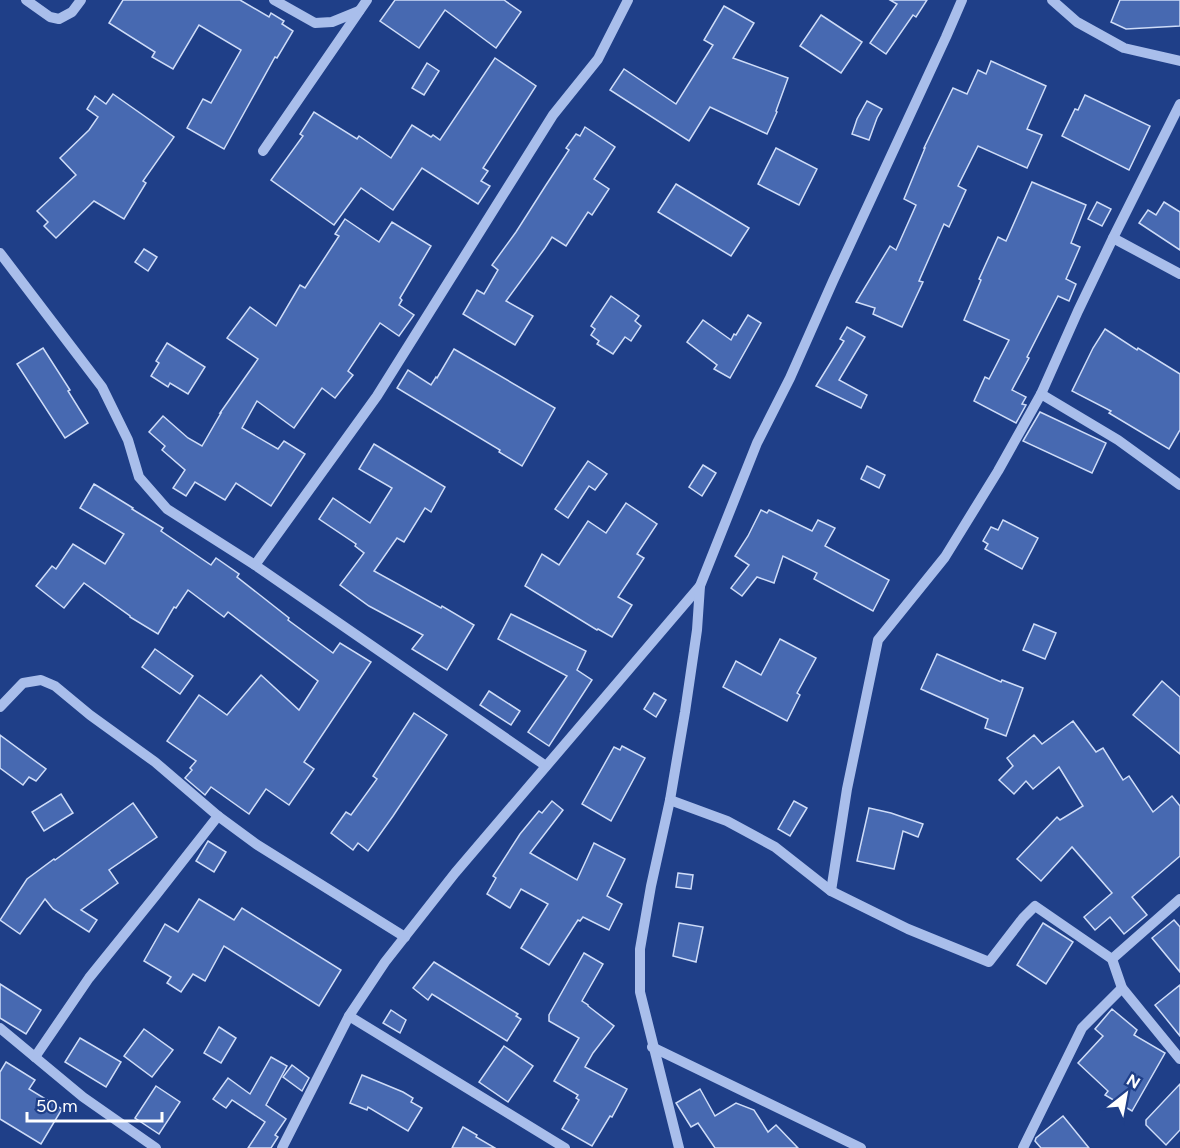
<svg xmlns="http://www.w3.org/2000/svg" width="1180" height="1148" viewBox="0 0 1180 1148" font-family="Figtree,sans-serif">
  <rect width="100%" height="100%" fill="#1f3f88"/>
  <!-- building -->
  <g fill="#4769b1" stroke="#cedcf8" stroke-width="1.5">
    <polygon points="123,0 240,0 269,17 271,13 284,21 282,24 293,31 277,58 275,57 224,149 187,128 203,99 211,103 241,50 199,25 173,69 152,57 155,52 109,23"/>
    <polygon points="395,0 504,0 521,12 496,48 445,10 419,48 380,21"/>
    <polygon points="890,0 927,0 916,17 913,15 886,54 870,43 897,4"/>
    <polygon points="1120,0 1180,0 1180,26 1126,29 1111,22"/>
    <polygon points="724,6 754,23 733,58 788,78 776,111 777,112 767,134 710,107 689,141 610,90 624,69 676,104 713,45 704,40"/>
    <polygon points="821,15 862,42 841,73 800,46"/>
    <polygon points="495,58 536,86 483,168 488,171 481,181 490,186 478,204 422,168 393,210 361,188 334,225 271,180 303,136 300,134 314,112 357,139 359,136 391,158 412,125 431,137 433,135 440,140"/>
    <polygon points="991,61 1046,86 1027,129 1042,135 1027,168 978,146 958,186 966,190 949,227 944,224 919,281 923,282 902,327 873,314 875,308 856,302 890,246 896,250 916,205 904,199 925,148 924,148 953,88 967,94 978,70 986,74"/>
    <polygon points="427,63 439,71 424,95 412,88"/>
    <polygon points="113,94 174,137 143,181 146,183 124,219 94,201 56,238 44,226 48,222 37,211 76,175 60,158 89,130 98,117 87,109 95,96 106,104"/>
    <polygon points="1085,95 1150,126 1129,170 1062,136 1075,109 1078,110"/>
    <polygon points="867,101 882,109 877,118 869,140 852,134 857,119"/>
    <polygon points="585,127 615,147 594,179 609,189 592,215 588,212 566,246 552,237 545,248 506,301 533,316 515,345 463,314 477,290 484,294 498,270 492,265 516,232 546,185 569,150 566,148 576,134 580,136"/>
    <polygon points="776,148 817,169 799,205 758,184"/>
    <polygon points="1032,182 1086,205 1071,243 1080,247 1066,279 1076,284 1069,301 1058,296 1027,357 1029,358 1012,390 1026,397 1022,404 1026,405 1016,423 974,401 985,377 989,379 1009,340 964,320 981,280 979,279 998,237 1006,241"/>
    <polygon points="676,184 749,228 731,256 658,212"/>
    <polygon points="1097,202 1111,209 1102,226 1088,219"/>
    <polygon points="1164,202 1180,212 1180,250 1139,223 1148,210 1156,215"/>
    <polygon points="345,219 379,242 392,222 431,246 400,298 402,300 399,305 414,315 399,336 380,323 348,371 353,375 335,398 322,388 294,428 257,401 242,428 278,449 284,441 305,454 271,506 236,483 225,500 195,482 186,496 173,488 185,470 162,450 165,446 149,432 163,416 188,438 202,446 221,413 220,413 258,359 227,338 250,307 276,326 300,285 305,288 339,236 335,234"/>
    <polygon points="144,249 157,257 148,271 135,262"/>
    <polygon points="611,296 639,316 635,321 641,326 631,341 625,337 613,354 597,344 599,341 591,335 595,329 591,326"/>
    <polygon points="748,315 761,323 730,378 714,369 717,365 687,342 703,320 731,340 734,334 736,335"/>
    <polygon points="847,327 865,337 839,380 867,395 861,408 816,386 844,341 840,339"/>
    <polygon points="1105,329 1137,350 1138,348 1180,374 1180,430 1169,449 1109,413 1111,411 1072,391 1093,348"/>
    <polygon points="167,343 205,367 188,394 170,383 168,387 151,376 159,363 156,361"/>
    <polygon points="43,348 70,390 68,391 88,423 65,438 17,364"/>
    <polygon points="454,349 555,408 522,466 499,452 500,450 397,388 408,370 431,385 436,377 437,378"/>
    <polygon points="1040,412 1106,443 1092,473 1023,441"/>
    <polygon points="374,444 445,487 431,512 425,508 404,542 397,538 374,571 441,608 442,606 474,625 447,670 412,649 423,635 369,606 340,585 364,553 355,546 356,544 319,519 333,498 370,523 392,488 359,469"/>
    <polygon points="588,461 607,474 595,490 589,486 568,518 555,509"/>
    <polygon points="703,465 716,473 702,496 689,487"/>
    <polygon points="867,466 885,475 879,488 861,479"/>
    <polygon points="94,484 133,508 132,509 163,528 161,531 211,565 216,558 239,574 237,577 289,618 288,620 333,653 340,643 371,662 304,762 314,769 289,805 266,789 249,814 211,787 205,795 185,778 192,770 190,768 196,761 167,741 199,695 227,715 261,675 299,710 318,681 228,612 224,617 188,590 176,608 174,607 158,634 130,617 130,616 84,583 64,608 36,586 52,566 56,569 73,544 105,564 124,534 80,508"/>
    <polygon points="626,503 657,524 637,554 644,558 618,597 632,605 612,637 598,629 597,630 525,586 542,554 559,565 588,521 606,533"/>
    <polygon points="761,510 767,513 769,510 812,531 818,520 835,528 825,546 889,580 873,611 814,579 817,573 783,556 774,583 757,577 742,596 731,588 749,565 735,556 748,536"/>
    <polygon points="1003,520 1038,538 1022,569 985,549 988,544 983,541 991,527 998,530"/>
    <polygon points="511,614 586,651 577,670 592,680 549,746 528,732 567,676 498,639"/>
    <polygon points="1034,624 1056,633 1045,659 1023,650"/>
    <polygon points="780,639 816,658 797,693 800,695 787,721 723,687 736,661 761,675"/>
    <polygon points="155,649 193,676 180,694 142,667"/>
    <polygon points="937,654 1001,682 1002,680 1023,688 1006,736 985,728 988,719 921,689"/>
    <polygon points="1162,681 1180,697 1180,754 1133,715"/>
    <polygon points="489,691 520,711 511,725 480,705"/>
    <polygon points="654,693 666,700 656,717 644,709"/>
    <polygon points="414,713 447,735 393,816 368,851 358,843 353,850 331,833 346,812 351,815 377,779 373,776"/>
    <polygon points="1073,721 1096,752 1103,748 1123,780 1129,776 1153,812 1172,796 1180,806 1180,856 1132,897 1147,915 1124,934 1110,917 1095,930 1084,917 1112,893 1072,847 1041,881 1017,859 1057,817 1060,820 1083,806 1059,767 1033,789 1026,781 1014,794 999,780 1013,766 1007,758 1034,735 1042,744"/>
    <polygon points="0,735 46,769 36,781 29,777 23,785 0,768"/>
    <polygon points="622,746 645,758 611,821 582,804 614,747 620,750"/>
    <polygon points="61,794 73,813 44,831 32,812"/>
    <polygon points="552,801 563,810 530,853 577,880 594,843 625,859 607,896 622,904 609,930 583,917 580,921 578,920 549,965 521,948 548,904 521,889 510,908 487,894 496,878 493,876 520,834 539,811 542,813"/>
    <polygon points="794,801 807,808 790,836 778,829"/>
    <polygon points="133,803 157,837 109,870 118,883 81,910 97,920 89,932 53,909 45,899 20,934 0,920 27,879 54,859 55,860"/>
    <polygon points="869,808 891,813 923,824 918,837 903,831 894,869 857,861"/>
    <polygon points="208,841 226,852 214,872 196,861"/>
    <polygon points="678,873 693,875 691,889 676,887"/>
    <polygon points="199,899 234,920 242,908 341,970 319,1006 224,946 205,981 193,974 181,992 167,983 171,977 144,961 165,924 178,932"/>
    <polygon points="1174,920 1180,927 1180,972 1152,938"/>
    <polygon points="679,923 703,927 696,962 673,956"/>
    <polygon points="1043,923 1073,942 1046,984 1017,965"/>
    <polygon points="584,953 603,964 582,1001 588,1005 588,1006 614,1026 593,1053 585,1067 627,1089 612,1117 610,1116 592,1146 562,1129 579,1100 576,1098 578,1095 554,1081 579,1038 549,1021 549,1015"/>
    <polygon points="434,962 518,1014 516,1016 521,1019 507,1041 432,994 428,1000 413,988"/>
    <polygon points="0,984 41,1010 26,1034 0,1018"/>
    <polygon points="1180,985 1180,1036 1155,1005"/>
    <polygon points="1112,1009 1137,1030 1134,1035 1165,1053 1132,1111 1105,1095 1108,1091 1078,1063 1103,1036 1095,1029"/>
    <polygon points="391,1010 406,1020 400,1033 383,1023"/>
    <polygon points="219,1027 236,1038 221,1063 204,1053"/>
    <polygon points="144,1029 173,1050 152,1077 124,1056"/>
    <polygon points="80,1038 121,1062 106,1087 65,1062"/>
    <polygon points="504,1046 533,1066 508,1102 479,1082"/>
    <polygon points="271,1057 287,1066 266,1105 286,1119 275,1135 278,1137 271,1148 248,1148 265,1122 232,1100 226,1108 213,1099 228,1078 250,1094"/>
    <polygon points="6,1062 35,1080 29,1089 62,1109 41,1144 0,1119 0,1072"/>
    <polygon points="292,1065 309,1078 302,1091 283,1077"/>
    <polygon points="362,1075 403,1092 413,1098 411,1102 422,1108 408,1131 368,1107 367,1110 350,1103"/>
    <polygon points="1180,1084 1180,1130 1166,1145 1146,1125 1146,1120"/>
    <polygon points="156,1086 180,1102 159,1134 135,1118"/>
    <polygon points="700,1089 715,1116 736,1103 754,1110 768,1132 776,1125 798,1148 715,1148 698,1123 691,1127 676,1103"/>
    <polygon points="1063,1116 1089,1148 1041,1148 1035,1141 1036,1138"/>
    <polygon points="463,1127 477,1135 476,1137 495,1148 452,1148"/>
  </g>
  <g fill="none" stroke-linecap="round" stroke-linejoin="round">
    <!-- minor -->
    <g stroke="#a9beeb" stroke-width="10">
      <polyline points="26,0 50,17 59,19 72,12 81,0"/>
      <polyline points="274,0 315,23 332,22 359,11"/>
      <polyline points="1052,0 1077,22 1124,48 1180,61"/>
      <polyline points="263,151 367,0"/>
      <polyline points="1113,238 1180,274"/>
      <polyline points="0,253 102,387 128,440 139,477 167,509 255,565 546,766"/>
      <polyline points="1041,394 1118,440 1180,485"/>
      <polyline points="255,565 377,396 553,115 598,59 628,0"/>
      <polyline points="0,707 23,683 41,680 55,686 90,715 155,762 218,816 256,844 405,937"/>
      <polyline points="670,800 727,821 775,847 831,891 908,929 989,962 1023,918 1035,906 1112,959 1122,988 1180,1059"/>
      <polyline points="831,891 847,789 878,640 945,557 998,471 1041,394 1078,311 1113,238 1180,104"/>
      <polyline points="1112,959 1180,899"/>
      <polyline points="349,1016 565,1148"/>
      <polyline points="0,1028 83,1097 156,1148"/>
      <polyline points="652,1047 861,1148"/>
      <polyline points="35,1057 89,978 156,895 218,816"/>
      <polyline points="282,1148 349,1016 385,962 455,873 700,586 757,443 790,378 833,281 946,37 962,0"/>
      <polyline points="679,1148 640,992 640,949 651,886 670,800 685,712 697,630 700,586"/>
      <polyline points="1023,1148 1082,1028 1122,988"/>
    </g>
  </g>
  <!-- north arrow -->
  <g transform="translate(1126 1094) rotate(31)" stroke="#1f3f88" stroke-width="4.5" paint-order="stroke">
  <path d="M0-4.5L10 22L0 15L-10 22Z" fill="#ffffff"/>
  <text y="-9" font-size="16" font-weight="bold" text-anchor="middle" fill="#ffffff">N</text>
  </g>
  <!-- scale -->
  <path d="M27 1112v9h135v-9" fill="none" stroke="#ffffff" stroke-width="3"/>
  <text x="36" y="1112" font-size="18" fill="#ffffff" stroke="#1f3f88" stroke-width="4.5" paint-order="stroke">50 m</text>
</svg>
